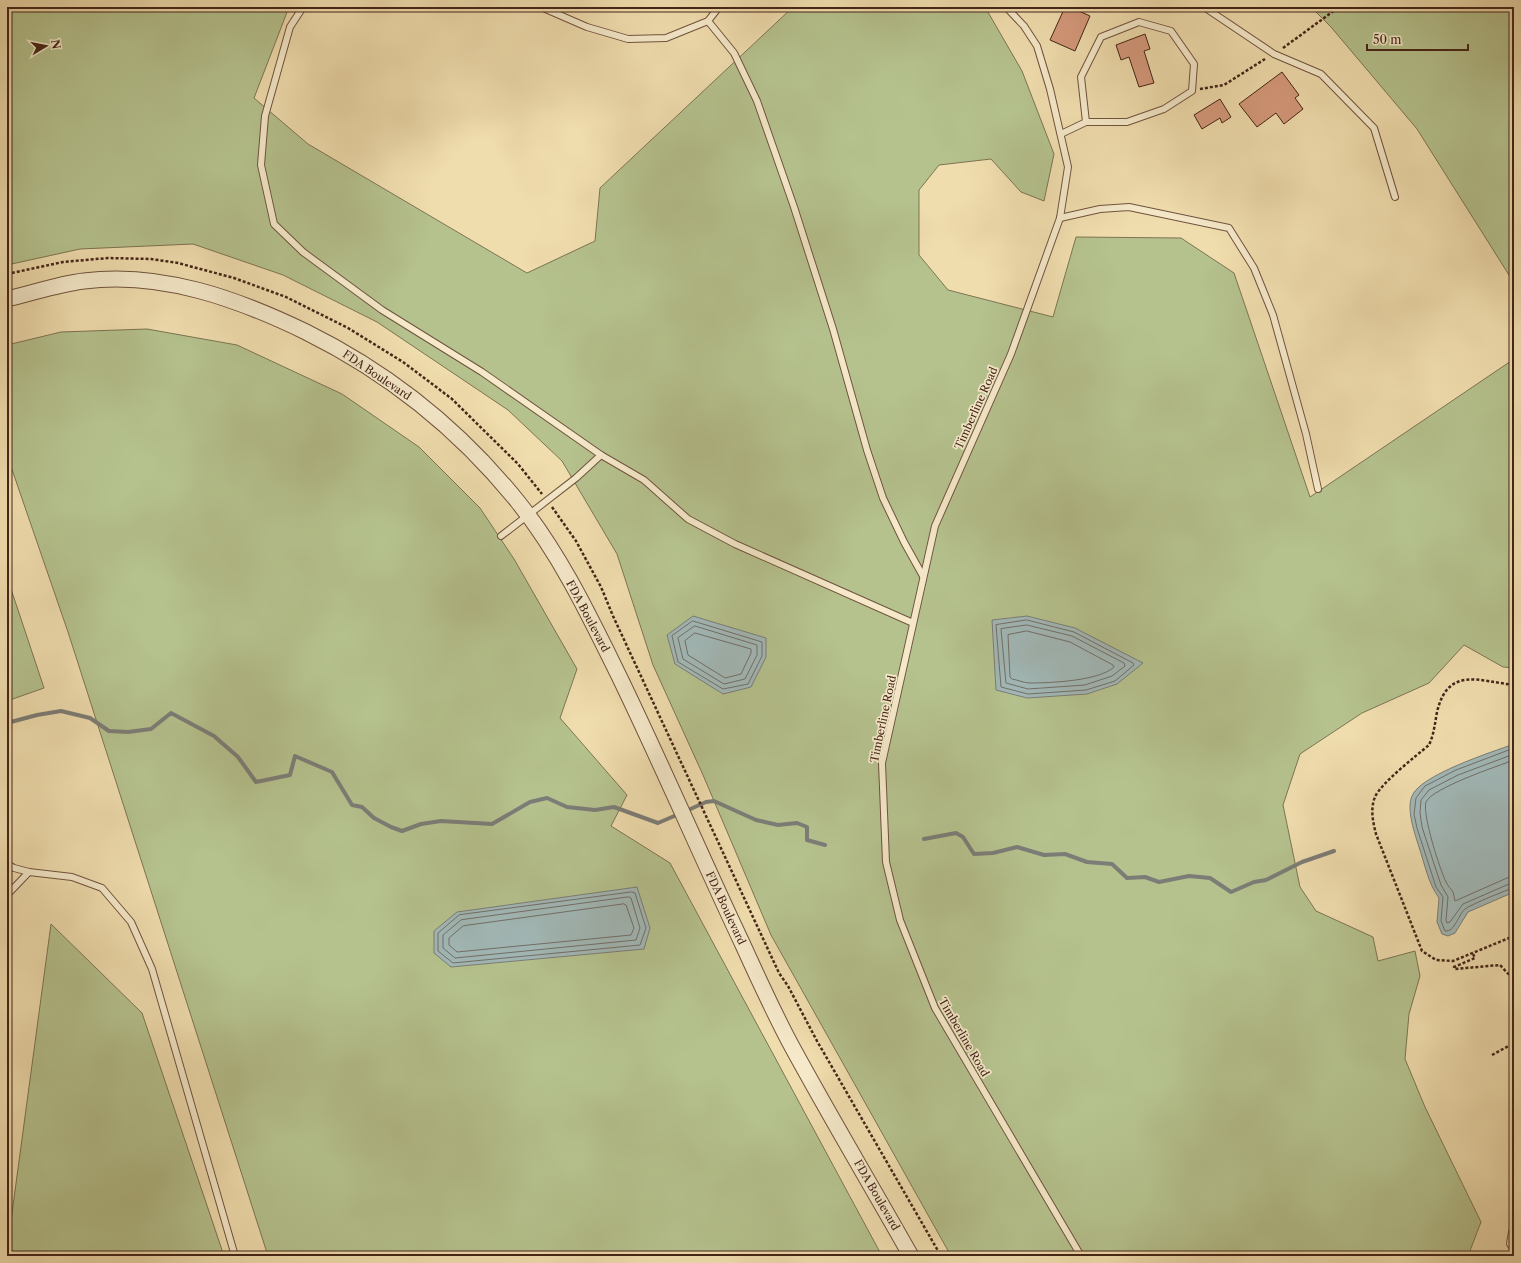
<svg xmlns="http://www.w3.org/2000/svg" width="1521" height="1263" viewBox="0 0 1521 1263" font-family="'Libre Caslon Text',serif">
  <rect width="100%" height="100%" fill="#f0ddae"/>
  <filter id="stains"><feTurbulence type="fractalNoise" baseFrequency=".005" numOctaves="4"/><feColorMatrix values="0 0 0 0 .2 0 0 0 0 .09 0 0 0 0 .02 0 0 0 .5 -.17"/></filter>
  <radialGradient id="worn" r=".72"><stop offset=".6" stop-color="#630" stop-opacity="0"/><stop offset="1" stop-color="#630" stop-opacity=".3"/></radialGradient>
  <!-- green -->
  <g fill="#b5c28e" stroke="#7d7453">
    <polygon points="7,7 289,7 254,98 308,144 527,273 595,241 600,188 793,7 985,7 1022,71 1054,154 1044,201 1021,192 991,159 939,165 919,190 919,255 948,290 1053,317 1076,237 1181,238 1234,273 1310,497 1514,359 1514,668 1503,667 1464,645 1429,683 1362,713 1300,754 1283,805 1300,887 1316,911 1373,937 1378,961 1415,951 1420,976 1409,1014 1405,1059 1425,1107 1481,1222 1468,1256 951,1256 771,935 703,775 653,665 617,554 562,461 508,410 377,322 283,275 193,244 80,249 7,265"/>
    <polygon points="1311,7 1514,7 1514,283 1417,129 1331,27"/>
    <polygon points="147,329 237,345 342,394 419,447 480,508 514,559 577,669 560,718 627,795 611,826 670,863 882,1256 268,1256 68,632 7,455 7,345 61,332"/>
    <polygon points="7,577 44,688 7,701"/>
    <polygon points="51,924 142,1013 224,1256 7,1256 7,1230 10,1228"/>
  </g>
  <!-- water -->
  <g fill="#a1b8b7" stroke="#7c7d77">
    <polygon points="693,616 766,638 766,657 751,687 723,694 675,664 667,635"/>
    <polygon points="1027,616 1075,628 1143,663 1117,684 1087,694 1027,698 996,690 992,620"/>
    <path d="M 1514,744 L 1514,892 L 1468,912 L 1455,933 L 1448,936 L 1442,934 L 1437,922 L 1439,898 C 1428,883 1425,865 1419,847 C 1415,834 1406,810 1412,796 C 1420,775 1492,752 1514,744 Z"/>
    <polygon points="637,887 650,928 644,949 451,967 434,953 434,931 457,912"/>
  </g>
  <g fill="none" stroke-linecap="round" stroke-linejoin="round">
    <!-- shore -->
    <g stroke="#736e68" stroke-width="1">
      <polygon points="1027,620 1074,632 1133,663 1134,665 1115,681 1086,690 1028,694 1001,687 996,625"/>
      <polygon points="693,621 762,642 762,656 748,684 723,689 678,662 672,636"/>
      <polygon points="1027,625 1072,636 1124,663 1125,666 1112,676 1085,685 1028,689 1006,683 1001,629"/>
      <polygon points="695,626 757,645 757,655 745,679 724,684 683,659 678,638"/>
      <path d="M 1027,631 L 1070,642 L 1113,665 L 1114,667 C 1099,681 1050,683 1030,683 C 1024,683 1018,680 1012,679 L 1010,677 L 1008,635 Z"/>
      <polygon points="695,633 751,649 751,653 741,674 725,678 688,655 685,641"/>
      <path d="M 1514,748 L 1456,770 L 1425,786 L 1416,798 L 1414,814 L 1417,828 L 1436,887 L 1443,897 L 1441,921 L 1445,931 C 1455,932 1458,915 1465,909 C 1470,905 1508,889 1514,888"/>
      <polyline points="1514,754 1458,775 1429,790 1421,800 1420,813 1422,827 1441,885 1448,897 1446,920 1447,923 1450,922 1463,904 1509,884 1514,883"/>
      <path d="M 1514,760 C 1498,766 1432,788 1426,802 C 1422,814 1440,870 1446,882 C 1448,886 1451,889 1453,892 C 1454,895 1454,898 1455,901 L 1507,878 L 1514,877"/>
      <polygon points="632,892 635,893 646,928 640,945 453,963 438,951 438,933 459,915"/>
      <polygon points="629,897 631,898 640,928 636,940 455,958 443,948 443,935 461,920"/>
      <polygon points="624,904 626,905 634,928 631,935 457,952 449,945 449,938 463,926"/>
    </g>
    <!-- stream -->
    <g stroke="#7c7d77" stroke-width="4">
      <polyline points="7,723 37,715 61,711 90,718 109,731 128,732 151,729 171,713 214,736 238,757 256,782 290,775 295,756 332,772 352,805 362,807 374,818 391,827 402,831 421,824 441,821 492,824 530,802 547,798 567,807 595,810 614,807 658,823 679,814"/>
      <polyline points="686,811 706,802 714,801 756,820 778,825 797,823 807,827 807,840 825,845"/>
      <polyline points="924,839 956,833 963,837 974,854 993,853 1017,847 1044,855 1065,854 1087,862 1112,864 1127,878 1145,877 1159,882 1189,876 1210,878 1231,892 1254,882 1266,880 1302,862 1334,851"/>
    </g>
  </g>
  <!-- building -->
  <g fill="#d59a7c" stroke="#452518">
    <polygon points="1065,7 1070,7 1090,16 1075,51 1050,40"/>
    <polygon points="1145,34 1150,49 1144,51 1154,83 1139,87 1129,57 1121,60 1116,45"/>
    <polygon points="1282,72 1299,95 1295,98 1303,109 1284,124 1276,113 1257,127 1239,104"/>
    <polygon points="1220,99 1231,117 1222,123 1220,118 1202,129 1194,115"/>
  </g>
  <g fill="none" stroke-linecap="round" stroke-linejoin="round">
    <defs>
      <g id="service">
        <polyline points="303,7 290,27 265,116 261,165 274,224 303,252 382,310 482,372 601,455 576,478 501,536"/>
        <polyline points="541,7 587,27 628,39 666,38 708,21 719,7"/>
        <polyline points="1006,7 1024,26 1037,46 1050,89 1068,167 1060,218 1011,354 935,526 882,763 886,862 900,920 935,1008 1081,1256"/>
        <polyline points="1204,7 1274,54 1321,74 1374,128 1395,197"/>
        <polyline points="708,21 734,53 757,101 794,207 833,329 867,450 883,498 904,542 923,576"/>
        <polyline points="1061,134 1086,122 1127,122 1164,109 1192,91 1194,64 1171,31 1139,22 1101,37 1081,77 1086,122"/>
        <polyline points="1060,218 1100,209 1129,207 1229,228 1254,268 1273,315 1306,434 1318,489"/>
        <polyline points="601,455 644,480 688,519 735,544 913,623"/>
        <polyline points="7,864 14,868 29,872 72,877 102,888 131,922 152,969 235,1256"/>
        <polyline points="7,895 29,872"/>
        <polyline points="1514,1230 1512,1232 1510,1244 1514,1249"/>
      </g>
      <path id="tertiary" d="M 7,299 C 33,293 58,284 84,281 C 161,271 238,299 306,332 C 389,373 460,430 518,502 C 560,554 590,617 619,676 C 662,765 701,856 743,945 C 758,978 773,1011 790,1043 C 829,1115 871,1185 911,1256"/>
    </defs>
    <!-- service casing -->
    <use href="#service" stroke="#70533e" stroke-width="8"/>
    <!-- tertiary casing -->
    <use href="#tertiary" stroke="#70533e" stroke-width="17"/>
    <!-- path -->
    <g stroke="#452518" stroke-width="2.5" stroke-dasharray="3 2" stroke-linecap="butt">
      <polyline points="1283,48 1339,7"/>
      <polyline points="1200,89 1224,85 1265,59"/>
      <polyline points="7,274 63,262 108,258 151,259 178,263 234,278 286,297 348,328 403,362 452,399 518,464 542,494"/>
      <polyline points="552,507 576,541 601,587 613,616 779,973 788,986 817,1041 941,1256"/>
      <path d="M 1514,685 C 1479,681 1448,666 1437,712 C 1435,723 1434,734 1429,745 C 1416,756 1381,783 1375,797 C 1370,809 1373,822 1376,834 L 1422,951 L 1436,960 L 1453,961 L 1514,936"/>
      <polyline points="1473,954 1475,958 1454,967 1455,969 1500,965 1514,980"/>
      <polyline points="1492,1055 1514,1043"/>
    </g>
    <!-- service -->
    <use href="#service" stroke="#f5e9ca" stroke-width="6"/>
    <!-- tertiary -->
    <use href="#tertiary" stroke="#f5e9ca" stroke-width="15"/>
  </g>
  <g text-anchor="middle" stroke-width="3.5" stroke-linejoin="round" paint-order="stroke">
    <!-- street labels -->
    <g font-size="11" fill="#452518" stroke="#f5e9ca">
      <text transform="translate(377 375) rotate(34)" y="4">FDA Boulevard</text>
      <text transform="translate(976 408) rotate(-66)" y="4">Timberline Road</text>
      <text transform="translate(588 616) rotate(62)" y="4">FDA Boulevard</text>
      <text transform="translate(883 719) rotate(-78)" y="4">Timberline Road</text>
      <text transform="translate(726 908) rotate(65)" y="4">FDA Boulevard</text>
      <text transform="translate(964 1037) rotate(60)" y="4">Timberline Road</text>
      <text transform="translate(877 1195) rotate(60)" y="4">FDA Boulevard</text>
    </g>
  </g>
  <!-- margin -->
  <rect width="1521" height="1263" fill="none" stroke="#f0ddae" stroke-width="24"/>
  <rect x="8" y="8" width="1505" height="1247" fill="none" stroke="#452518" stroke-width="2"/>
  <rect x="12" y="12" width="1497" height="1239" fill="none" stroke="#452518"/>
  <!-- north arrow -->
  <g transform="translate(46 46) rotate(80)" stroke="#f5e9ca" stroke-width="3" paint-order="stroke">
  <path d="M0-3L7 15L0 10L-7 15Z" fill="#452518"/>
  <text y="-6" font-size="11" font-weight="bold" text-anchor="middle" fill="#452518">N</text>
  </g>
  <!-- scale -->
  <path d="M1367 44v6h101v-6" fill="none" stroke="#452518" stroke-width="2"/>
  <text x="1373" y="44" font-size="12" fill="#452518" stroke="#f5e9ca" stroke-width="3" paint-order="stroke">50 m</text>
  <rect width="100%" height="100%" filter="url(#stains)"/>
  <rect width="100%" height="100%" fill="url(#worn)"/>
</svg>
